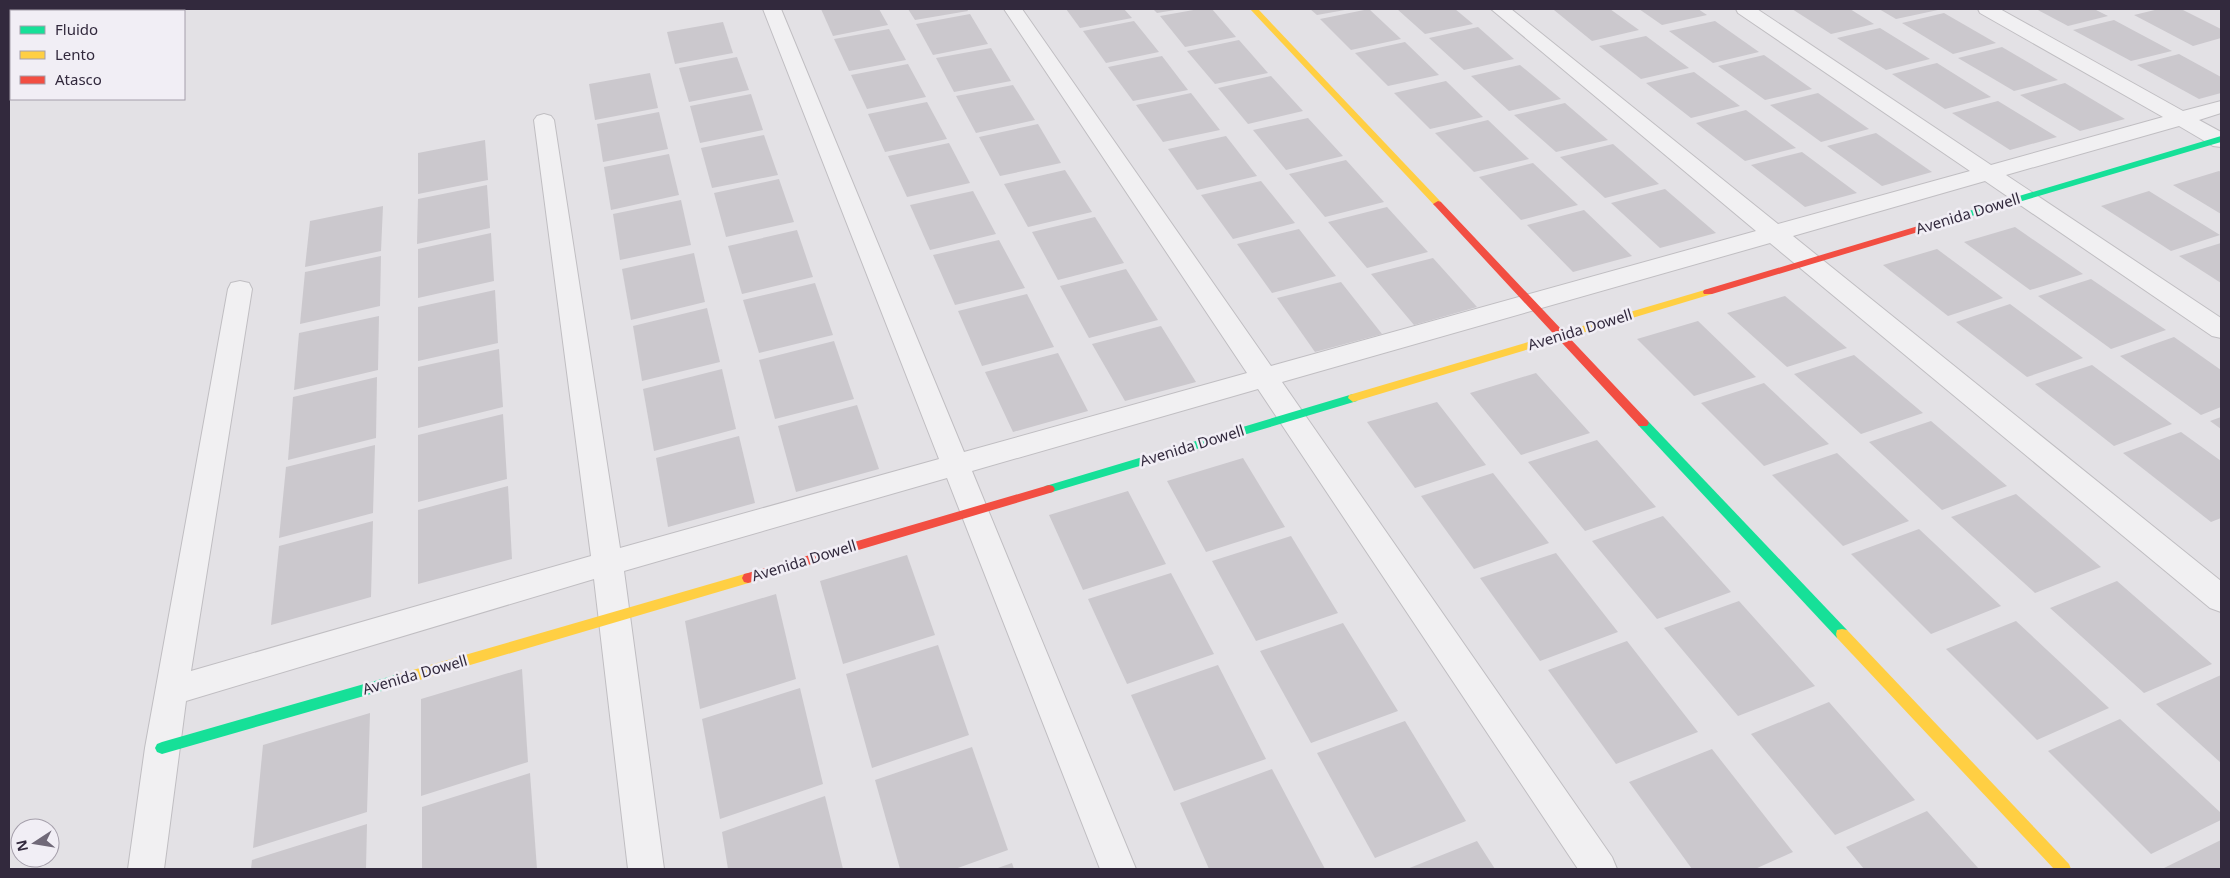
<svg xmlns="http://www.w3.org/2000/svg" width="2230" height="878" viewBox="0 0 2230 878" font-family="'Noto Sans',sans-serif">
  <rect width="100%" height="100%" fill="#e3e1e5"/>
  <!-- building -->
  <g fill="#cbc8cd">
    <polygon points="821,9 879,9 888,25 833,36"/>
    <polygon points="908,9 967,9 968,11 915,20"/>
    <polygon points="1066,9 1124,9 1132,18 1080,28"/>
    <polygon points="1153,9 1175,9 1175,10 1157,13"/>
    <polygon points="1199,9 1212,9 1236,37 1185,47 1160,16"/>
    <polygon points="1310,9 1345,9 1345,10 1317,15"/>
    <polygon points="1369,9 1401,39 1351,50 1320,19"/>
    <polygon points="1397,9 1455,9 1473,24 1425,34"/>
    <polygon points="1561,9 1610,9 1639,30 1592,41 1554,10"/>
    <polygon points="1639,9 1698,9 1707,15 1662,25"/>
    <polygon points="1792,9 1850,9 1874,24 1831,34"/>
    <polygon points="1879,9 1938,9 1938,10 1896,19"/>
    <polygon points="2036,9 2094,9 2108,16 2068,26"/>
    <polygon points="2159,9 2181,9 2221,29 2221,38 2193,46 2134,15"/>
    <polygon points="1944,13 1996,43 1953,54 1902,23"/>
    <polygon points="970,14 988,44 933,55 916,24"/>
    <polygon points="2114,20 2172,51 2131,61 2073,30"/>
    <polygon points="1134,21 1159,52 1106,63 1083,31"/>
    <polygon points="1715,21 1759,52 1713,63 1669,31"/>
    <polygon points="723,22 733,53 675,64 667,32"/>
    <polygon points="1478,27 1514,59 1464,70 1429,38"/>
    <polygon points="1880,28 1930,59 1886,70 1837,38"/>
    <polygon points="889,29 906,60 849,71 834,39"/>
    <polygon points="1646,36 1689,68 1641,79 1599,46"/>
    <polygon points="1239,40 1268,73 1215,84 1187,51"/>
    <polygon points="1405,42 1439,75 1388,86 1355,53"/>
    <polygon points="2002,47 2058,80 2014,91 1958,58"/>
    <polygon points="991,48 1011,81 954,92 936,58"/>
    <polygon points="2179,54 2221,77 2221,93 2199,99 2137,65"/>
    <polygon points="1764,55 1812,89 1765,100 1718,66"/>
    <polygon points="1162,56 1188,90 1133,101 1108,67"/>
    <polygon points="737,57 749,90 689,102 679,68"/>
    <polygon points="1937,63 1991,97 1945,109 1892,74"/>
    <polygon points="908,64 926,97 867,109 851,75"/>
    <polygon points="1520,65 1561,99 1509,111 1471,76"/>
    <polygon points="1694,72 1740,106 1691,118 1646,83"/>
    <polygon points="650,73 658,108 595,120 589,84"/>
    <polygon points="1271,76 1303,111 1248,124 1218,88"/>
    <polygon points="1446,81 1483,117 1430,129 1394,93"/>
    <polygon points="2065,83 2125,119 2080,131 2020,95"/>
    <polygon points="1013,85 1035,120 976,133 956,96"/>
    <polygon points="1191,93 1220,130 1163,142 1136,105"/>
    <polygon points="1818,93 1869,129 1821,142 1770,105"/>
    <polygon points="751,94 763,130 700,143 690,106"/>
    <polygon points="1998,101 2057,137 2010,150 1952,113"/>
    <polygon points="927,102 947,139 885,152 868,114"/>
    <polygon points="1565,103 1608,140 1556,152 1514,115"/>
    <polygon points="1746,110 1796,148 1745,161 1696,123"/>
    <polygon points="659,112 668,149 603,162 597,124"/>
    <polygon points="1308,118 1343,156 1286,170 1253,130"/>
    <polygon points="1488,120 1529,159 1474,172 1435,133"/>
    <polygon points="1038,124 1061,163 1000,176 979,137"/>
    <polygon points="1876,133 1932,172 1882,186 1827,146"/>
    <polygon points="764,135 778,175 712,188 701,148"/>
    <polygon points="1226,136 1257,176 1197,190 1168,149"/>
    <polygon points="485,140 488,180 418,194 418,153"/>
    <polygon points="949,143 970,183 907,197 888,156"/>
    <polygon points="1613,144 1659,184 1605,198 1560,157"/>
    <polygon points="1802,152 1857,193 1805,207 1751,165"/>
    <polygon points="669,154 679,195 611,210 604,167"/>
    <polygon points="1346,160 1384,202 1325,217 1289,174"/>
    <polygon points="1533,163 1578,205 1521,220 1479,177"/>
    <polygon points="1065,170 1092,212 1028,227 1004,184"/>
    <polygon points="2219,171 2221,172 2221,214 2173,185"/>
    <polygon points="779,179 794,222 726,237 714,193"/>
    <polygon points="1261,181 1295,223 1233,239 1201,195"/>
    <polygon points="487,185 490,228 417,244 418,199"/>
    <polygon points="1665,189 1716,233 1660,248 1611,203"/>
    <polygon points="973,191 996,234 930,250 910,205"/>
    <polygon points="2149,191 2220,235 2171,251 2101,206"/>
    <polygon points="681,200 691,245 620,260 613,214"/>
    <polygon points="383,206 381,251 305,267 310,221"/>
    <polygon points="1387,207 1428,252 1367,268 1328,222"/>
    <polygon points="1584,210 1632,256 1573,272 1527,225"/>
    <polygon points="1095,217 1124,263 1058,280 1032,232"/>
    <polygon points="2015,227 2083,274 2030,290 1964,242"/>
    <polygon points="1299,229 1336,276 1272,293 1237,244"/>
    <polygon points="797,230 813,277 742,294 728,246"/>
    <polygon points="491,233 494,281 418,298 418,249"/>
    <polygon points="999,240 1025,288 955,305 933,255"/>
    <polygon points="2221,243 2221,283 2179,256"/>
    <polygon points="1937,249 2003,298 1948,316 1883,265"/>
    <polygon points="694,253 705,302 631,320 622,269"/>
    <polygon points="381,256 380,306 300,324 305,272"/>
    <polygon points="1433,258 1477,307 1414,325 1371,274"/>
    <polygon points="1126,269 1158,320 1089,338 1060,286"/>
    <polygon points="2091,279 2166,330 2111,349 2038,296"/>
    <polygon points="1341,282 1382,334 1315,352 1277,298"/>
    <polygon points="815,283 833,335 759,353 743,300"/>
    <polygon points="495,290 498,343 418,361 418,307"/>
    <polygon points="1027,294 1054,347 982,366 958,311"/>
    <polygon points="1785,296 1847,348 1787,367 1727,313"/>
    <polygon points="2010,304 2083,358 2027,377 1956,322"/>
    <polygon points="707,308 720,362 642,381 633,326"/>
    <polygon points="379,316 378,370 294,390 299,333"/>
    <polygon points="1698,321 1756,377 1694,396 1637,339"/>
    <polygon points="1161,326 1196,382 1125,401 1092,344"/>
    <polygon points="2174,337 2221,370 2221,407 2201,415 2120,356"/>
    <polygon points="834,341 854,399 775,419 759,360"/>
    <polygon points="499,349 503,407 418,428 418,367"/>
    <polygon points="1058,353 1088,411 1013,432 985,372"/>
    <polygon points="1854,355 1923,413 1861,434 1794,374"/>
    <polygon points="2092,365 2172,424 2114,446 2035,384"/>
    <polygon points="722,369 736,429 654,451 643,389"/>
    <polygon points="1536,373 1590,433 1521,455 1470,393"/>
    <polygon points="377,377 376,438 288,460 293,397"/>
    <polygon points="1764,383 1829,444 1764,466 1701,403"/>
    <polygon points="1437,402 1486,465 1415,488 1367,422"/>
    <polygon points="857,405 879,469 796,492 778,426"/>
    <polygon points="503,414 507,479 418,502 418,435"/>
    <polygon points="2221,417 2221,429 2210,421"/>
    <polygon points="1931,421 2007,486 1942,510 1869,442"/>
    <polygon points="2181,432 2221,461 2221,518 2211,522 2123,453"/>
    <polygon points="739,436 755,503 668,527 656,458"/>
    <polygon points="1597,440 1656,507 1585,531 1528,462"/>
    <polygon points="375,445 373,513 279,538 286,467"/>
    <polygon points="1837,453 1909,521 1843,546 1772,475"/>
    <polygon points="1243,458 1285,527 1206,552 1167,481"/>
    <polygon points="1493,473 1549,543 1474,569 1421,496"/>
    <polygon points="508,486 512,559 418,584 418,510"/>
    <polygon points="1128,491 1166,564 1083,590 1049,515"/>
    <polygon points="2016,494 2101,567 2035,593 1951,517"/>
    <polygon points="1663,516 1731,592 1657,619 1592,541"/>
    <polygon points="373,521 371,597 271,625 279,546"/>
    <polygon points="1919,529 2001,606 1931,634 1851,554"/>
    <polygon points="1291,536 1338,613 1256,641 1212,561"/>
    <polygon points="1556,553 1618,632 1540,661 1480,578"/>
    <polygon points="907,555 935,635 843,664 820,581"/>
    <polygon points="1171,573 1214,654 1127,684 1088,599"/>
    <polygon points="2117,581 2212,664 2144,693 2050,608"/>
    <polygon points="776,594 796,679 700,709 685,621"/>
    <polygon points="1739,601 1815,686 1738,716 1664,628"/>
    <polygon points="2016,621 2109,708 2037,740 1946,649"/>
    <polygon points="1343,623 1398,711 1311,743 1260,651"/>
    <polygon points="1627,641 1698,732 1616,764 1548,670"/>
    <polygon points="938,645 969,735 872,768 846,674"/>
    <polygon points="1218,665 1266,759 1174,791 1131,695"/>
    <polygon points="522,669 528,762 421,796 421,699"/>
    <polygon points="2221,675 2221,763 2156,704"/>
    <polygon points="800,688 823,784 720,819 702,719"/>
    <polygon points="1829,702 1915,800 1835,835 1751,734"/>
    <polygon points="370,713 367,812 253,848 263,745"/>
    <polygon points="2120,719 2221,813 2221,820 2151,854 2048,751"/>
    <polygon points="1405,721 1466,821 1375,858 1317,753"/>
    <polygon points="972,747 1008,850 955,869 900,869 875,780"/>
    <polygon points="1712,749 1793,852 1755,869 1692,869 1629,782"/>
    <polygon points="1272,769 1325,869 1209,869 1180,803"/>
    <polygon points="530,773 537,869 422,869 422,807"/>
    <polygon points="825,796 843,869 728,869 722,832"/>
    <polygon points="1927,811 1979,869 1864,869 1846,847"/>
    <polygon points="367,824 366,869 251,869 252,860"/>
    <polygon points="2221,840 2221,869 2164,868"/>
    <polygon points="1477,841 1495,869 1407,869"/>
    <polygon points="1012,863 1014,869 995,869"/>
  </g>
  <g fill="none" stroke-linecap="round" stroke-linejoin="round">
    <defs>
      <polygon id="street" points="763,9 781,9 964,452 1247,373 1004,9 1022,9 1271,366 1756,231 1491,9 1511,9 1778,224 1970,171 1738,13 1736,9 1757,9 1991,165 2163,117 1980,13 1978,9 2000,9 2183,111 2221,101 2221,113 2199,120 2221,132 2221,147 2213,146 2179,126 2006,175 2221,318 2221,338 2212,336 1985,181 1793,236 2221,581 2221,612 2210,608 1770,243 1282,382 1612,857 1617,869 1578,869 1258,389 972,471 1136,869 1100,869 947,478 624,571 664,869 628,869 594,579 186,701 164,869 128,869 145,748 228,289 231,283 240,281 249,283 252,289 191,671 591,556 534,120 537,116 544,114 551,116 554,120 620,548 939,459"/>
    </defs>
    <!-- street casing -->
    <use href="#street" stroke="#c0bec2" stroke-width="2"/>
    <!-- street -->
    <use href="#street" fill="#f1f0f2" fill-rule="evenodd"/>
    <!-- fast -->
    <g fill="#16e098" fill-rule="evenodd">
      <polygon points="2221,136 2221,142 1958,220 1955,221 1950,218 1952,216"/>
      <polygon points="1353,394 1358,398 1357,401 1049,493 1045,492 1043,489 1045,486 1049,485"/>
      <polygon points="1643,419 1647,420 1847,630 1848,634 1847,638 1842,639 1837,638 1639,426 1637,423 1639,420"/>
      <polygon points="399,674 404,676 406,680 404,684 399,686 162,754 157,752 155,748 157,744 162,742"/>
    </g>
    <!-- slow -->
    <g fill="#ffcf43" fill-rule="evenodd">
      <polygon points="1250,9 1258,9 1441,202 1441,206 1435,206"/>
      <polygon points="1708,289 1712,290 1713,292 1712,294 1353,402 1348,398 1349,395"/>
      <polygon points="748,573 752,574 754,578 752,582 399,686 394,684 392,680 394,676 399,674"/>
      <polygon points="1842,629 1847,630 2069,864 2071,869 2054,869 1837,638 1836,634 1837,630"/>
    </g>
    <!-- jam -->
    <g fill="#f24e42" fill-rule="evenodd">
      <polygon points="1438,201 1441,202 1647,420 1649,423 1647,426 1639,426 1435,206 1433,204"/>
      <polygon points="1955,215 1958,216 1958,220 1712,294 1704,294 1703,292 1704,290"/>
      <polygon points="1049,485 1053,486 1055,489 1053,492 748,583 744,582 742,578 744,574 748,573"/>
    </g>
  </g>
  <g text-anchor="middle" stroke-width="5" stroke-linejoin="round" paint-order="stroke">
    <!-- street labels -->
    <g font-size="15" fill="#32293d" stroke="#f1eef5">
      <text transform="translate(1968 214) rotate(-17)" y="5">Avenida Dowell</text>
      <text transform="translate(1580 330) rotate(-17)" y="5">Avenida Dowell</text>
      <text transform="translate(1192 446) rotate(-17)" y="5">Avenida Dowell</text>
      <text transform="translate(804 561) rotate(-17)" y="5">Avenida Dowell</text>
      <text transform="translate(415 675) rotate(-16)" y="5">Avenida Dowell</text>
    </g>
  </g>
  <!-- border -->
  <rect width="2230" height="878" fill="none" stroke="#32293d" stroke-width="20"/>
  <!-- legend -->
  <rect x="10" y="10" width="175" height="90" fill="#f1eef5" stroke="#a59fab"/>
  <rect x="20" y="26" width="25" height="8" fill="#16e098" stroke="#a59fab"/>
  <text x="55" y="35" font-size="15" fill="#32293d">Fluido</text>
  <rect x="20" y="51" width="25" height="8" fill="#ffcf43" stroke="#a59fab"/>
  <text x="55" y="60" font-size="15" fill="#32293d">Lento</text>
  <rect x="20" y="76" width="25" height="8" fill="#f24e42" stroke="#a59fab"/>
  <text x="55" y="85" font-size="15" fill="#32293d">Atasco</text>
  <!-- north arrow -->
  <g transform="translate(35 843) rotate(258)"><circle r="24" fill="#f1eef5" stroke="#a59fab"/>
  <path d="M0-4L9 19L0 12L-9 19Z" fill="#706978"/>
  <text y="-8" font-size="14" font-weight="bold" text-anchor="middle" fill="#32293d">N</text>
  </g>
</svg>
